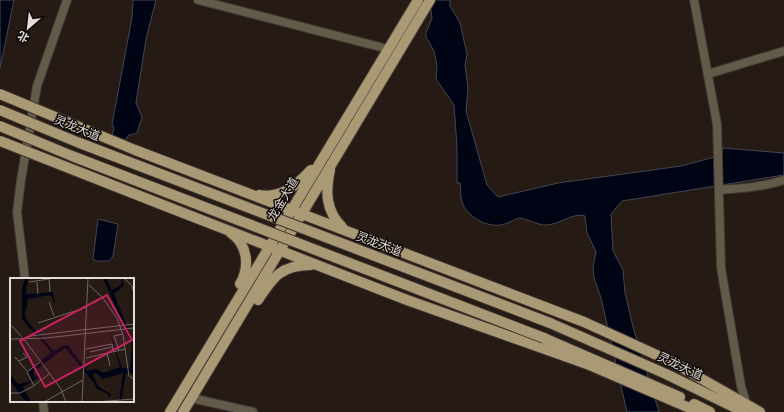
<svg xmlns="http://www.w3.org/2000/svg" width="784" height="412" viewBox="0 0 784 412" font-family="'Exo 2','Noto Sans SC',sans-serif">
  <rect width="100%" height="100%" fill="#251b14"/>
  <!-- water -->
  <g fill="#000516" stroke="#444650">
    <polygon points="0,0 14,0 0,68"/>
    <polygon points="133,0 156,0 146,39 136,103 142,117 137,133 129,135 124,141 112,136 114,128 112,124 132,18"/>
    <path d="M 430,0 L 450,0 L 450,6 L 460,23 L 467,54 L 465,65 L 468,89 L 466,111 L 487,185 L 498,197 L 558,183 L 681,166 L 722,155 L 723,148 L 784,153 L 784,175 L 622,201 L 611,214 L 613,251 L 623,270 L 625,293 L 633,327 L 659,412 L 627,412 L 601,298 L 594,278 L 593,267 L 596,252 L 587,233 L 585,216 C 573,212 559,225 546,225 C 536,225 529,219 519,218 C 513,220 507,224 501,225 C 486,227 467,217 462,202 C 460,197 461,189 460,183 L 457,183 L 457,147 L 454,105 L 436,79 L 437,66 L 434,51 L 426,37 L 426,33 L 432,18 Z"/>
    <polygon points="98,219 118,224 113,256 109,261 96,261 93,259"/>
  </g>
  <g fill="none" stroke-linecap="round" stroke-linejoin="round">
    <defs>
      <g id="minor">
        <polyline points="198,0 388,49"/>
        <polyline points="694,0 717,124 721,268 741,386 747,406"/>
        <polyline points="708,74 784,51"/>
        <path d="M 720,190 C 743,188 763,187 784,180"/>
        <polyline points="25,279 17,212 21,180 37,86 67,0"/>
        <polyline points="191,398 253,412"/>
        <polyline points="43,401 44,412"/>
      </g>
      <g id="primary">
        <polyline points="135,150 584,322 672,362 760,412"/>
        <path d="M 330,170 C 325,192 326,211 342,227"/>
        <path d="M 259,195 C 281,199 297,185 311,170"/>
        <polyline points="168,207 407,300 587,364 699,412"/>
        <path d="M 231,233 C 248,245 250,267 240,284"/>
        <path d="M 258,300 C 273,277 281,265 311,265"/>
        <polyline points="550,323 666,374 744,412"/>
        <polyline points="544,338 680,397"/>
        <polyline points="694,404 710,412"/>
        <polyline points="170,412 418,0"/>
        <polyline points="183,412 430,0"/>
      </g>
    </defs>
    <!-- minor casing -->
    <use href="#minor" stroke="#40362f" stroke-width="10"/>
    <!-- primary casing -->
    <use href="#primary" stroke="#40362f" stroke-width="12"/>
    <!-- minor -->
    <use href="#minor" stroke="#635b4a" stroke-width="8"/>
    <!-- primary -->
    <use href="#primary" stroke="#a99a75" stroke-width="10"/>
    <defs>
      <g id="primary-bridge">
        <polyline points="0,94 135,150"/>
        <polyline points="0,110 77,142 550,323"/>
        <polyline points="0,126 72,156 544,338"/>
        <polyline points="0,141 168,207"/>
      </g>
    </defs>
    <!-- primary-bridge casing -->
    <use href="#primary-bridge" stroke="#40362f" stroke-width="12" stroke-linecap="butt"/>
    <!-- primary-bridge -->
    <use href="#primary-bridge" stroke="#a99a75" stroke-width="10"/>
  </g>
  <g text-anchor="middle" stroke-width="3" stroke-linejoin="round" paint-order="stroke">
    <!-- street labels -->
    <g font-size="12" fill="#e3dcd8" stroke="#0b0705">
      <text transform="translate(77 128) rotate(22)" y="4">灵龙大道</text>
      <text transform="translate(283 199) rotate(-59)" y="4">龙金大道</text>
      <text transform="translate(379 244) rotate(21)" y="4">灵龙大道</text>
      <text transform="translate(680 366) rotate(25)" y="4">灵龙大道</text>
    </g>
  </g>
  <!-- overview -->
  <g transform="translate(10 278)">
    <rect width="124" height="124" fill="#251b14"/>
    <path d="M 15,0 L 18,0 L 16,16 L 43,14 L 45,26 L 40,17 L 18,21 L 15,37 L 18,44 L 44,73 L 54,67 L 58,67 L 77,93 L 86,91 L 93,95 L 110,89 L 100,54 L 112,90 L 120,90 L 122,67 L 93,0 L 96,0 L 102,12 L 111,7 L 111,1 L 114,7 L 104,16 L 124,66 L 124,96 L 116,95 L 111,124 L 109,124 L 113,95 L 93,101 L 86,95 L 82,96 L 89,109 L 101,116 L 100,120 L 98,116 L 87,111 L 84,105 L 55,70 L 23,94 L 25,99 L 29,99 L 13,109 L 21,124 L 16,124 L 0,103 L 0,96 L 8,106 L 15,105 L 22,102 L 18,94 L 41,74 L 12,41 L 12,12 Z" fill="#000516"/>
    <path fill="none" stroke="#716862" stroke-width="1" d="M 39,0 L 40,14M 114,0 L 122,8 L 124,16M 19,4 L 39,1M 27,4 L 28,16M 79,7 L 92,19 L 107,40 L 113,57 L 119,98 L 124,101M 39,24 L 44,38M 28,45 L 77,29M 0,46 L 12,59M 20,58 L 124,46M 0,61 L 36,60 L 124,50M 14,61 L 51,111 L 56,124M 76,71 L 102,66 L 103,73M 109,72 L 104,58 L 113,56M 80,74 L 102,69M 97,75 L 100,88M 5,79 L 17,93M 76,80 L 115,71M 9,83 L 17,79 L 13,75M 24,108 L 17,94 L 30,84M 0,115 L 10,115 L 22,109 L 39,96M 34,124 L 73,102M 72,124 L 78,0M 85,124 L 124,121"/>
    <path fill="#c42261" fill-opacity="0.15" stroke="#c42261" stroke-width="2" d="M 97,17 L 122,62 L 35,109 L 10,63 Z"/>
    <rect width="124" height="124" fill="none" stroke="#e3dcd8" stroke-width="2"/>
  </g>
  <!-- north arrow -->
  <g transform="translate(28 28) rotate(208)" stroke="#0b0705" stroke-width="3" paint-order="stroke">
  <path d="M0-3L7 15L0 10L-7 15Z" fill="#e3dcd8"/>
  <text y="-6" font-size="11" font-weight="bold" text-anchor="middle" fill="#e3dcd8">北</text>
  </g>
</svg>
